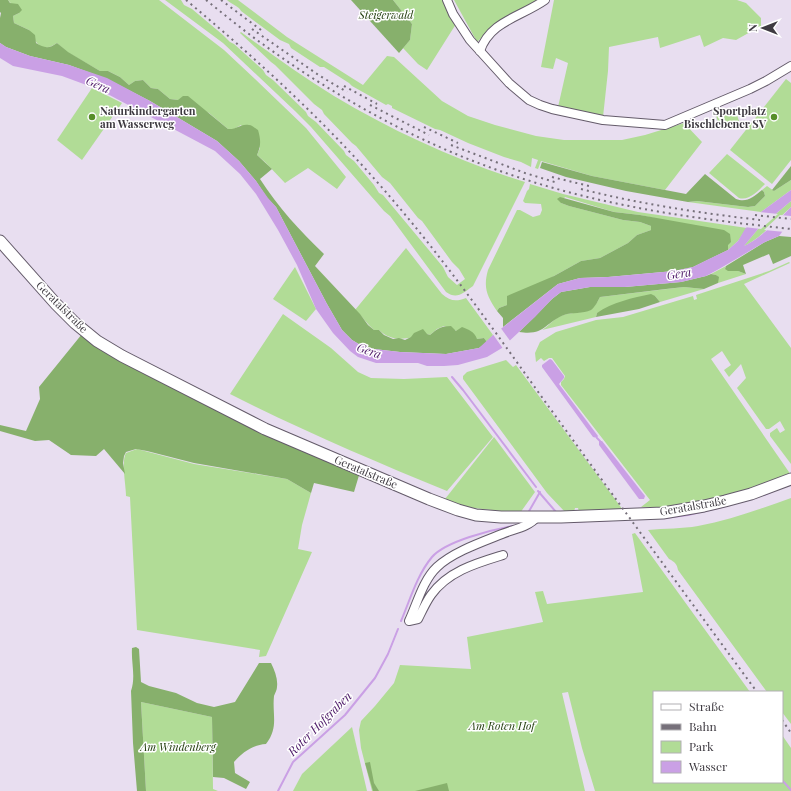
<svg xmlns="http://www.w3.org/2000/svg" width="791" height="791" viewBox="0 0 791 791" font-family="'Playfair Display',serif">
  <rect width="100%" height="100%" fill="#e8def0"/>
  <!-- green -->
  <g fill="#b1dc96">
    <path d="M 8,0 L 159,0 L 224,50 L 255,79 L 306,128 L 346,177 L 337,189 L 308,168 L 285,183 L 265,162 L 257,155 L 260,148 L 241,125 L 234,129 L 228,129 L 209,113 L 178,100 L 170,99 L 158,89 L 151,88 L 143,80 L 135,81 L 129,85 L 120,77 L 108,71 L 100,71 L 67,52 L 57,43 C 41,54 36,43 29,30 L 14,23 L 13,16 L 19,13 Z"/>
    <path d="M 165,0 L 181,0 L 184,5 L 192,9 L 223,35 L 230,42 L 234,44 L 263,70 L 266,75 L 273,80 L 306,112 L 308,116 L 316,122 L 344,151 L 346,155 L 354,161 L 374,185 L 379,193 L 383,195 L 443,267 L 448,277 L 457,285 L 465,279 L 459,269 L 452,262 L 422,221 L 418,218 L 390,183 L 382,177 L 356,146 L 352,143 L 324,114 L 322,110 L 314,104 L 275,65 L 271,62 L 240,33 L 241,32 C 271,54 302,76 334,96 C 394,132 458,161 525,182 L 473,286 C 463,293 457,300 446,292 L 390,216 L 384,211 L 311,127 L 295,111 L 223,43 Z"/>
    <path d="M 227,0 L 238,0 L 287,37 L 363,85 L 387,56 L 394,57 L 442,101 L 468,116 L 495,125 L 536,136 L 564,140 L 622,140 L 645,135 L 684,123 L 702,142 L 665,190 L 592,176 L 541,161 L 538,169 L 535,168 L 538,160 L 532,158 L 531,167 L 521,162 L 504,157 L 468,143 L 440,130 L 435,129 L 392,108 L 392,106 L 388,104 L 386,105 L 352,86 L 349,83 L 324,67 L 320,67 L 291,48 L 289,44 L 280,40 L 241,11 C 239,6 231,4 227,0 Z"/>
    <polygon points="393,0 445,0 456,24 427,70 418,64 403,48 410,40 412,24"/>
    <polygon points="454,0 539,0 491,28 477,42"/>
    <polygon points="554,0 737,0 746,3 761,18 761,26 736,40 723,38 704,47 700,35 660,48 658,37 609,47 608,71 603,117 558,107 568,63 556,58 553,69 541,67"/>
    <polygon points="786,79 791,83 791,160 772,184 730,150"/>
    <polygon points="92,88 122,103 82,160 57,140"/>
    <polygon points="735,109 739,121 720,127 716,116"/>
    <path d="M 727,154 L 765,184 C 758,191 749,201 739,198 L 709,173 Z"/>
    <polygon points="791,180 791,190 761,212 688,202 697,201 748,207 755,206 765,196 764,192 762,190 767,186 774,191"/>
    <path d="M 530,184 L 563,194 L 638,212 L 747,228 L 738,241 L 728,250 L 728,246 L 668,221 L 640,215 L 614,212 L 565,197 L 561,203 L 569,206 L 623,220 L 640,222 L 651,226 L 651,230 L 637,235 L 628,243 L 600,258 L 581,261 L 554,276 L 507,305 L 499,308 L 497,311 C 487,296 483,288 488,270 L 517,210 L 520,210 L 533,217 L 540,215 L 542,210 L 541,204 L 525,203 L 523,201 L 527,191 L 529,189 Z"/>
    <path d="M 791,201 L 791,207 L 789,209 C 774,222 761,238 743,247 L 758,229 Z"/>
    <path d="M 406,248 L 442,294 C 450,301 456,302 466,298 L 493,335 L 487,342 L 484,338 L 477,339 L 444,326 L 437,329 L 430,335 L 427,334 C 409,338 394,344 379,330 L 374,330 C 367,324 362,316 355,310 Z"/>
    <polygon points="789,262 790,263 744,284 791,348 791,464 770,436 770,433 777,428 780,433 785,430 780,421 769,429 766,429 737,388 746,378 741,364 729,377 724,370 731,365 722,351 711,359 791,475 750,490 671,508 641,507 650,500 561,385 561,382 564,379 565,376 552,358 549,358 544,361 541,358 536,362 535,353 540,342 556,332 596,320 623,317 693,296 694,300 697,299 696,295 769,271"/>
    <polygon points="726,266 725,269 738,271 746,274 718,283 718,277 716,275 711,274"/>
    <polygon points="295,267 316,309 306,321 273,299"/>
    <path d="M 684,287 L 704,289 L 660,302 L 655,296 L 597,313 L 596,317 L 542,330 C 547,327 551,322 557,318 C 573,308 590,319 600,297 Z"/>
    <path d="M 283,314 L 331,348 L 358,372 L 371,378 L 404,379 L 447,377 L 493,437 L 447,491 C 374,461 301,430 230,394 Z"/>
    <polygon points="506,360 513,367 516,365 623,510 579,512 578,508 575,508 574,512 565,512 547,493 463,379 463,376 467,372"/>
    <polygon points="494,437 535,492 520,513 464,507 445,499"/>
    <path d="M 137,449 L 194,464 L 287,479 L 311,493 L 302,525 L 298,549 L 312,552 L 266,656 L 259,657 L 260,650 L 137,630 L 130,497 L 126,496 C 126,485 121,462 126,453 Z"/>
    <path d="M 791,498 L 791,724 L 782,712 L 782,692 L 767,692 L 678,570 C 677,564 675,562 669,559 L 648,530 C 665,528 682,529 698,526 C 730,520 760,509 791,498 Z"/>
    <polygon points="635,533 750,692 654,692 654,782 782,782 782,735 791,748 791,791 595,791 582,748 568,692 562,693 585,791 372,791 361,748 359,730 361,721 375,706 394,683 400,665 471,669 467,637 543,622 535,592 543,591 547,604 643,592 632,534"/>
    <polygon points="141,702 212,717 213,789 218,791 146,791"/>
    <polygon points="352,727 367,791 293,791 302,774"/>
  </g>
  <!-- forest -->
  <g fill="#87b06c">
    <path d="M 0,0 L 8,0 L 10,3 L 18,4 L 22,10 L 19,13 L 13,16 L 14,23 L 29,30 L 35,35 L 36,43 C 44,48 49,49 57,43 L 68,52 L 100,71 L 108,71 L 120,77 L 129,85 L 135,81 L 143,80 L 151,88 L 158,89 L 170,99 L 178,100 L 183,96 L 188,96 L 228,129 C 236,130 241,123 249,125 C 252,125 256,129 258,130 C 261,140 261,146 257,155 L 272,169 L 260,179 C 278,207 300,231 324,254 L 315,266 L 360,314 L 368,325 L 374,330 L 379,330 L 384,335 L 393,339 L 399,338 L 405,340 L 411,337 L 414,333 L 423,329 L 427,334 L 430,335 C 437,329 441,326 451,326 L 456,331 L 462,327 C 469,330 474,331 477,339 L 484,338 L 487,342 L 479,348 L 446,354 L 400,352 L 374,349 L 362,346 L 352,340 L 342,330 L 327,304 L 276,207 L 267,198 L 256,181 L 239,161 L 217,141 L 150,101 L 107,79 L 69,65 L 30,56 L 6,47 L 0,43 L 0,18 L 1,13 L 0,12 Z"/>
    <polygon points="351,0 393,0 412,24 410,40 399,53"/>
    <path d="M 542,162 L 592,176 L 686,194 L 705,174 L 736,199 C 747,203 753,197 762,190 L 764,192 L 765,196 L 755,206 L 748,207 L 697,201 L 688,202 L 626,191 L 566,177 L 540,168 Z"/>
    <polygon points="791,166 791,180 774,191 772,190"/>
    <polygon points="560,197 614,212 640,215 724,230 730,234 731,242 728,245 728,250 693,267 674,271 608,277 580,278 558,284 503,327 503,318 497,311 499,308 507,305 507,296 554,276 581,261 600,258 628,243 637,235 651,230 651,226 640,222 623,220 569,206 561,203 557,199"/>
    <polygon points="779,236 791,237 791,256 773,264 769,254 743,265 746,274 738,271 728,271 725,269 726,266 765,242"/>
    <path d="M 711,274 L 716,275 L 719,277 L 718,283 L 704,289 L 684,287 L 666,289 L 600,297 C 598,301 595,307 591,310 C 583,314 572,312 564,315 C 544,323 545,336 519,332 L 552,299 L 561,292 L 590,287 L 625,287 L 681,282 L 706,276 Z"/>
    <path d="M 651,294 L 655,296 L 660,302 L 639,309 L 596,317 L 597,313 C 612,302 633,298 651,294 Z"/>
    <polygon points="82,334 360,472 354,492 314,483 311,493 287,479 194,463 147,451 136,449 126,452 124,456 123,463 125,474 104,449 96,456 71,455 49,440 35,441 0,431 0,425 26,431 40,399 39,387"/>
    <path d="M 136,647 L 139,649 L 141,682 L 149,686 L 176,693 L 197,703 L 214,707 L 235,702 L 259,663 L 271,663 C 275,671 278,679 277,687 C 277,690 275,693 274,696 C 272,715 279,727 266,744 C 252,745 243,752 234,762 L 235,773 L 250,782 L 246,789 L 224,778 L 213,777 L 212,717 L 141,702 L 146,791 L 137,791 L 133,743 L 131,691 C 136,676 131,663 132,648 Z"/>
    <polygon points="370,762 374,783 379,791 373,791 365,763"/>
    <polygon points="447,783 449,791 415,791"/>
  </g>
  <!-- water -->
  <g fill="#caa0e5">
    <path d="M 0,43 L 6,47 L 30,56 L 69,65 L 107,78 L 150,101 L 217,141 L 239,161 L 256,181 L 268,198 L 276,207 L 327,304 L 342,330 L 352,340 L 362,346 L 374,349 L 400,352 L 446,354 L 479,348 L 493,335 L 558,284 L 580,278 L 608,277 L 674,271 L 693,267 L 709,259 L 728,250 L 738,241 L 745,229 L 761,212 L 791,190 L 791,201 L 758,229 L 744,246 C 758,240 780,219 791,207 L 791,220 L 779,236 L 765,242 L 719,269 L 706,276 L 681,282 L 625,287 L 590,287 L 561,292 L 552,299 L 535,317 L 502,348 L 487,357 L 458,365 L 444,366 L 427,366 L 418,363 L 376,363 L 358,357 L 350,351 L 333,333 L 316,309 L 297,265 L 278,230 L 256,194 L 240,174 L 215,151 L 100,90 L 62,76 L 13,66 L 0,58 Z"/>
    <polygon points="550,359 552,360 564,376 564,378 559,384 598,436 597,438 593,437 542,367 542,365"/>
    <polygon points="599,441 602,441 645,496 644,499 639,499 599,445"/>
  </g>
  <!-- pier -->
  <g fill="#e8def0">
    <polygon points="759,212 778,214 761,229 744,227"/>
    <polygon points="780,215 791,216 791,223 785,232 764,230"/>
    <polygon points="500,327 511,342 504,350 492,333"/>
  </g>
  <g fill="none" stroke-linecap="round" stroke-linejoin="round">
    <!-- stream -->
    <g stroke="#caa0e5" stroke-width="2">
      <polyline points="452,377 463,390 536,487"/>
      <polyline points="597,438 600,441"/>
      <polyline points="538,491 556,512"/>
      <polyline points="764,495 773,491"/>
      <polyline points="528,513 540,492"/>
      <polyline points="665,518 688,515 726,506"/>
      <polyline points="562,521 563,522 613,520"/>
      <path d="M 401,621 C 410,600 417,575 432,557 C 446,541 491,530 513,526"/>
      <polyline points="782,780 791,790"/>
      <polyline points="278,791 293,762 345,715 375,678 388,654 398,629"/>
    </g>
    <defs>
      <g id="street">
        <polyline points="447,0 453,14 470,40 509,83 529,100 540,105 552,109 603,120 665,125 750,89 766,81 791,66"/>
        <path d="M 480,51 C 490,21 521,17 545,0"/>
        <path d="M 503,555 C 477,563 448,571 431,595 C 426,602 422,611 418,619 L 409,621 C 417,604 423,580 437,567 C 453,552 482,542 502,534 C 514,529 529,527 537,517"/>
      </g>
      <polyline id="secondary" points="0,241 56,304 75,323 97,341 122,356 265,429 429,499 458,510 476,515 501,517 561,517 663,513 704,506 725,501 751,494 791,479"/>
    </defs>
    <!-- street casing -->
    <use href="#street" stroke="#645b6a" stroke-width="10"/>
    <!-- secondary casing -->
    <use href="#secondary" stroke="#645b6a" stroke-width="13"/>
    <!-- street -->
    <use href="#street" stroke="#fff" stroke-width="8"/>
    <!-- secondary -->
    <use href="#secondary" stroke="#fff" stroke-width="11"/>
    <!-- rail -->
    <g stroke="#76707a" stroke-width="2" stroke-dasharray="2 4" stroke-linecap="butt">
      <path d="M 186,0 C 259,61 329,125 391,198 C 448,264 498,336 549,407 C 618,502 687,597 757,692"/>
      <path d="M 206,0 C 225,15 244,31 264,45 C 304,74 346,100 390,123 C 464,162 546,190 629,206 C 682,217 737,223 791,229"/>
      <polyline points="221,0 261,30"/>
      <polyline points="252,29 320,76 347,92"/>
      <polyline points="344,86 377,104"/>
      <polyline points="370,105 429,135"/>
      <polyline points="424,127 458,143"/>
      <polyline points="451,145 525,173 558,183"/>
      <polyline points="552,177 589,186"/>
      <path d="M 581,189 C 640,204 700,213 760,220"/>
      <polyline points="755,215 791,219"/>
      <polyline points="782,720 791,733"/>
    </g>
  </g>
  <!-- markers -->
  <g fill="#568e29" stroke="#fff" stroke-width="1.5">
    <circle cx="92" cy="117" r="4"/>
    <circle cx="774" cy="117" r="4"/>
  </g>
  <g text-anchor="middle" stroke-width="3" stroke-linejoin="round" paint-order="stroke">
    <!-- park labels -->
    <g font-size="11" font-style="italic" fill="#243f0f" stroke="#fff">
      <text x="386" y="19">Steigerwald</text>
      <text x="502" y="730">Am Roten Hof</text>
      <text x="178" y="751">Am Windenberg</text>
    </g>
    <!-- poi labels -->
    <g font-size="11" font-weight="bold" fill="#3e3a41" stroke="#fff" text-anchor="start">
      <text x="100" y="115">Naturkindergarten<tspan x="100" dy="13">am Wasserweg</tspan></text>
      <text x="766" y="115" text-anchor="end">Sportplatz<tspan x="766" dy="13">Bischlebener SV</tspan></text>
    </g>
    <!-- street labels -->
    <g font-size="11" fill="#3e3a41" stroke="#fff">
      <text transform="translate(62 307) rotate(45)" y="4">Geratalstraße</text>
      <text transform="translate(366 472) rotate(23)" y="4">Geratalstraße</text>
      <text transform="translate(693 506) rotate(-10)" y="4">Geratalstraße</text>
    </g>
    <!-- water labels -->
    <g font-size="12" font-style="italic" fill="#4d1968" stroke="#fff">
      <text transform="translate(98 85) rotate(24)" y="4">Gera</text>
      <text transform="translate(679 274) rotate(-10)" y="4">Gera</text>
      <text transform="translate(369 351) rotate(19)" y="4">Gera</text>
      <text transform="translate(320 724) rotate(-45)" y="4">Roter Hofgraben</text>
    </g>
  </g>
  <!-- legend -->
  <rect x="653" y="691" width="130" height="92" fill="#ffffff" stroke="#b2b0b3"/>
  <rect x="661" y="704" width="20" height="6" fill="#ffffff" stroke="#b2b0b3"/>
  <text x="689" y="711" font-size="12" fill="#3e3a41">Straße</text>
  <rect x="661" y="724" width="20" height="6" fill="#76707a" stroke="#b2b0b3"/>
  <text x="689" y="731" font-size="12" fill="#3e3a41">Bahn</text>
  <rect x="661" y="741" width="20" height="12" fill="#b1dc96" stroke="#b2b0b3"/>
  <text x="689" y="751" font-size="12" fill="#3e3a41">Park</text>
  <rect x="661" y="761" width="20" height="12" fill="#caa0e5" stroke="#b2b0b3"/>
  <text x="689" y="771" font-size="12" fill="#3e3a41">Wasser</text>
  <!-- north arrow -->
  <g transform="translate(763 28) rotate(270)" stroke="#ffffff" stroke-width="3" paint-order="stroke">
  <path d="M0-3L7 15L0 10L-7 15Z" fill="#3e3a41"/>
  <text y="-6" font-size="11" font-weight="bold" text-anchor="middle" fill="#3e3a41">N</text>
  </g>
</svg>
